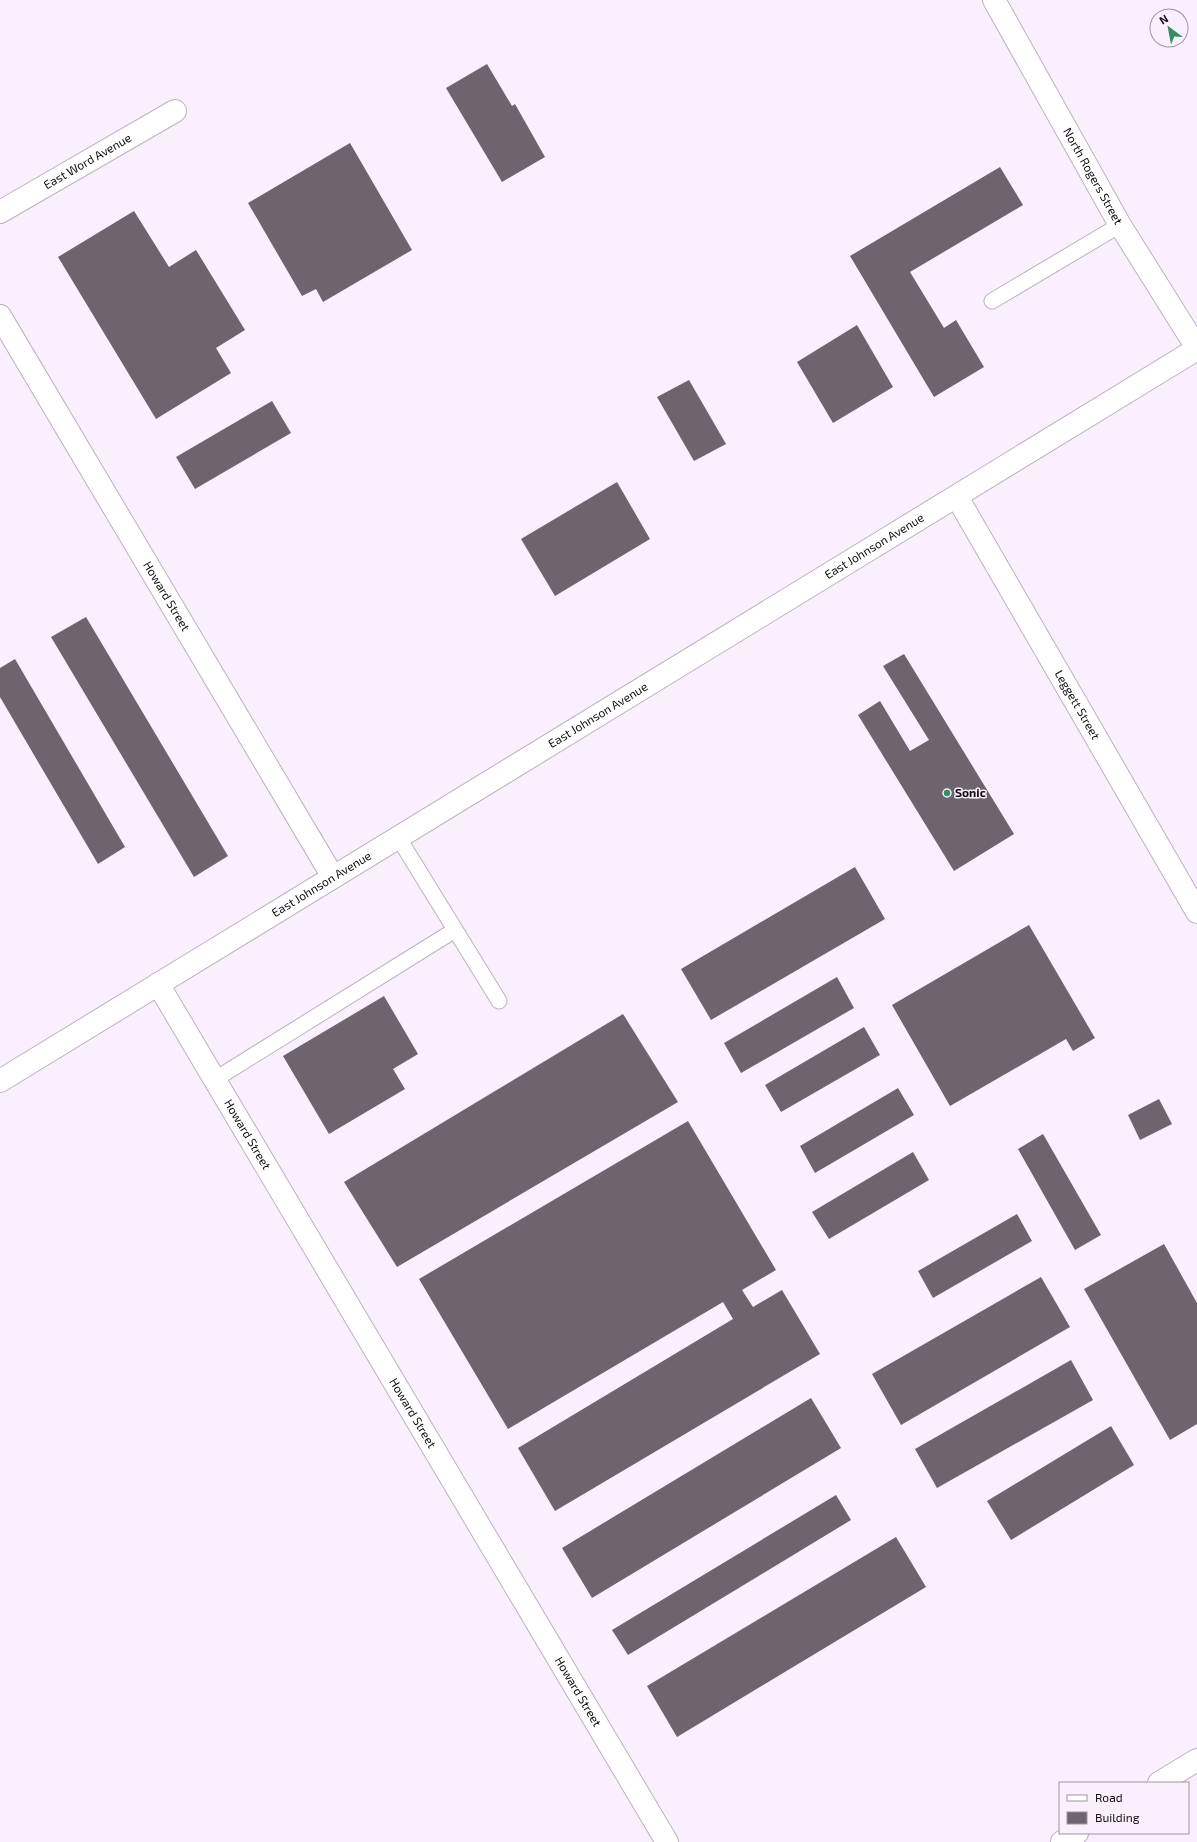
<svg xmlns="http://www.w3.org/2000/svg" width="1197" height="1842" viewBox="0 0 1197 1842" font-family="'Exo 2',sans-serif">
  <rect width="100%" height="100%" fill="#faeffc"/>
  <!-- building -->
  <g fill="#6d646e">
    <polygon points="487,64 512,106 515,104 545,157 502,182 446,88"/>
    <polygon points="350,143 412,250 323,302 316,289 302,296 248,203"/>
    <polygon points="1000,167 1023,205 910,272 944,328 956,320 984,367 934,397 850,256"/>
    <polygon points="134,211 169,267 196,250 245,330 216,348 231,373 156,419 58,257"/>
    <polygon points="857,325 893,387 833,423 797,362"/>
    <polygon points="689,380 726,444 694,461 657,397"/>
    <polygon points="272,401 291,433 195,489 176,457"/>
    <polygon points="617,482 650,539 555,596 521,539"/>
    <polygon points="86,617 228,856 194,877 51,637"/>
    <polygon points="904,654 1014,834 954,871 858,715 880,701 910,751 929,740 883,666"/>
    <polygon points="15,659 125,847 98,864 0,697 0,668"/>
    <polygon points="855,867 885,919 711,1020 681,969"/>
    <polygon points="1029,925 1095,1038 1073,1051 1066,1039 950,1106 892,1005"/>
    <polygon points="837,977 854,1008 741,1073 724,1043"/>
    <polygon points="384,996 418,1054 393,1069 405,1089 329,1134 283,1056"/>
    <polygon points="623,1014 678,1102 397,1267 344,1182"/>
    <polygon points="864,1027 880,1055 781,1112 765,1085"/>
    <polygon points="898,1088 914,1115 815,1173 800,1146"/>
    <polygon points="1159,1099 1172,1124 1140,1140 1128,1115"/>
    <polygon points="688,1121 776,1270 742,1290 753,1307 782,1290 820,1354 555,1511 518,1448 733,1319 723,1302 508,1429 419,1279"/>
    <polygon points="1043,1134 1101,1235 1075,1250 1018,1149"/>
    <polygon points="913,1152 929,1180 829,1239 812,1212"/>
    <polygon points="1017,1214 1032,1241 933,1298 918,1271"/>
    <polygon points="1164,1244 1197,1303 1197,1424 1170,1440 1084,1289"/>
    <polygon points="1041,1277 1070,1327 901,1425 872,1374"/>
    <polygon points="1071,1360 1093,1400 937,1488 915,1449"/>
    <polygon points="811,1398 841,1448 592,1598 562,1548"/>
    <polygon points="1111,1426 1134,1465 1011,1540 987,1501"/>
    <polygon points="836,1495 851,1520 628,1655 612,1630"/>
    <polygon points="896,1537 926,1587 677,1737 647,1686"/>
  </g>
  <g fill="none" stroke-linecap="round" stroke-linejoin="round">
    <defs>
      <g id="service">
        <polyline points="992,301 1120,225"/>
        <polyline points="398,837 499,1001"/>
        <polyline points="214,1080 455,930"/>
      </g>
      <g id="minor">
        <path id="s1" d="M 994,0 L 1120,225 L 1197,348"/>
        <path id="s2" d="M 0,212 L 175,111"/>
        <path id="s3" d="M 0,316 L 333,877"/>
        <path id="s4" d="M 957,497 L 1197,912"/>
        <path id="s5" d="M 158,984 L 667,1842"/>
      </g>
      <g id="tertiary">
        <polyline points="1159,1783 1197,1760"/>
        <polyline points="1062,1842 1077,1833"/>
      </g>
      <g id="secondary">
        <path id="s6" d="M 0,1081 L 1197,349"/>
      </g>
    </defs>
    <!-- service casing -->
    <use href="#service" stroke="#bcb2be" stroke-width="17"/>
    <!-- minor casing -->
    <use href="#minor" stroke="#bcb2be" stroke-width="24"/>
    <!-- tertiary casing -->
    <use href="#tertiary" stroke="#bcb2be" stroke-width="24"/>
    <!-- secondary casing -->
    <use href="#secondary" stroke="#bcb2be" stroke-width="24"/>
    <!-- service -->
    <use href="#service" stroke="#fff" stroke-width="15"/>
    <!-- minor -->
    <use href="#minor" stroke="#fff" stroke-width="22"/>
    <!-- tertiary -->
    <use href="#tertiary" stroke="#fff" stroke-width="22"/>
    <!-- secondary -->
    <use href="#secondary" stroke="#fff" stroke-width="22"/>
  </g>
  <!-- markers -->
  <circle fill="#358e63" stroke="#faeffc" stroke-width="1.5" cx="947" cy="793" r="4"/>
  <g text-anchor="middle" stroke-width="3" stroke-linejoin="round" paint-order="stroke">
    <!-- street labels -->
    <g font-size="12" fill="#110e12" stroke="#faeffc">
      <text dy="4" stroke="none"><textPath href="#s2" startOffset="101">East Word Avenue</textPath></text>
      <text dy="4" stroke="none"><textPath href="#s1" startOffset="202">North Rogers Street</textPath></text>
      <text dy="4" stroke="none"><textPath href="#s6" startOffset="1025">East Johnson Avenue</textPath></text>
      <text dy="4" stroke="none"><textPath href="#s3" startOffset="326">Howard Street</textPath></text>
      <text dy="4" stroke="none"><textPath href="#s4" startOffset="240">Leggett Street</textPath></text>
      <text dy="4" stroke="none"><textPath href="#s6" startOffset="701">East Johnson Avenue</textPath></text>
      <text dy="4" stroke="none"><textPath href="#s6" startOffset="377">East Johnson Avenue</textPath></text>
      <text dy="4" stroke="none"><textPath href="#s5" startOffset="175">Howard Street</textPath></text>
      <text dy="4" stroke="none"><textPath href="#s5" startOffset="499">Howard Street</textPath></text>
      <text dy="4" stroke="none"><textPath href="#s5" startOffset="823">Howard Street</textPath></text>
    </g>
    <!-- poi labels -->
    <g font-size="12" font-weight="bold" fill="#110e12" stroke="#faeffc" text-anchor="start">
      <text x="955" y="797">Sonic</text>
    </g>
  </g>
  <!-- legend -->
  <rect x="1059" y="1782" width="130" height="52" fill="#faeffc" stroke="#9d959e"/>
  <rect x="1067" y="1795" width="20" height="6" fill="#ffffff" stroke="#9d959e"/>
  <text x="1095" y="1802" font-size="12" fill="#110e12">Road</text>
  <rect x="1067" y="1812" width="20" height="12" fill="#6d646e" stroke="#9d959e"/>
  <text x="1095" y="1822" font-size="12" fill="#110e12">Building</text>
  <!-- north arrow -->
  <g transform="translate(1169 28) rotate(328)"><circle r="19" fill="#faeffc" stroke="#9d959e"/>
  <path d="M0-3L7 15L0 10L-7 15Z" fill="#358e63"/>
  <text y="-6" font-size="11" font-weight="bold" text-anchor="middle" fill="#110e12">N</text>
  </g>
</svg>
